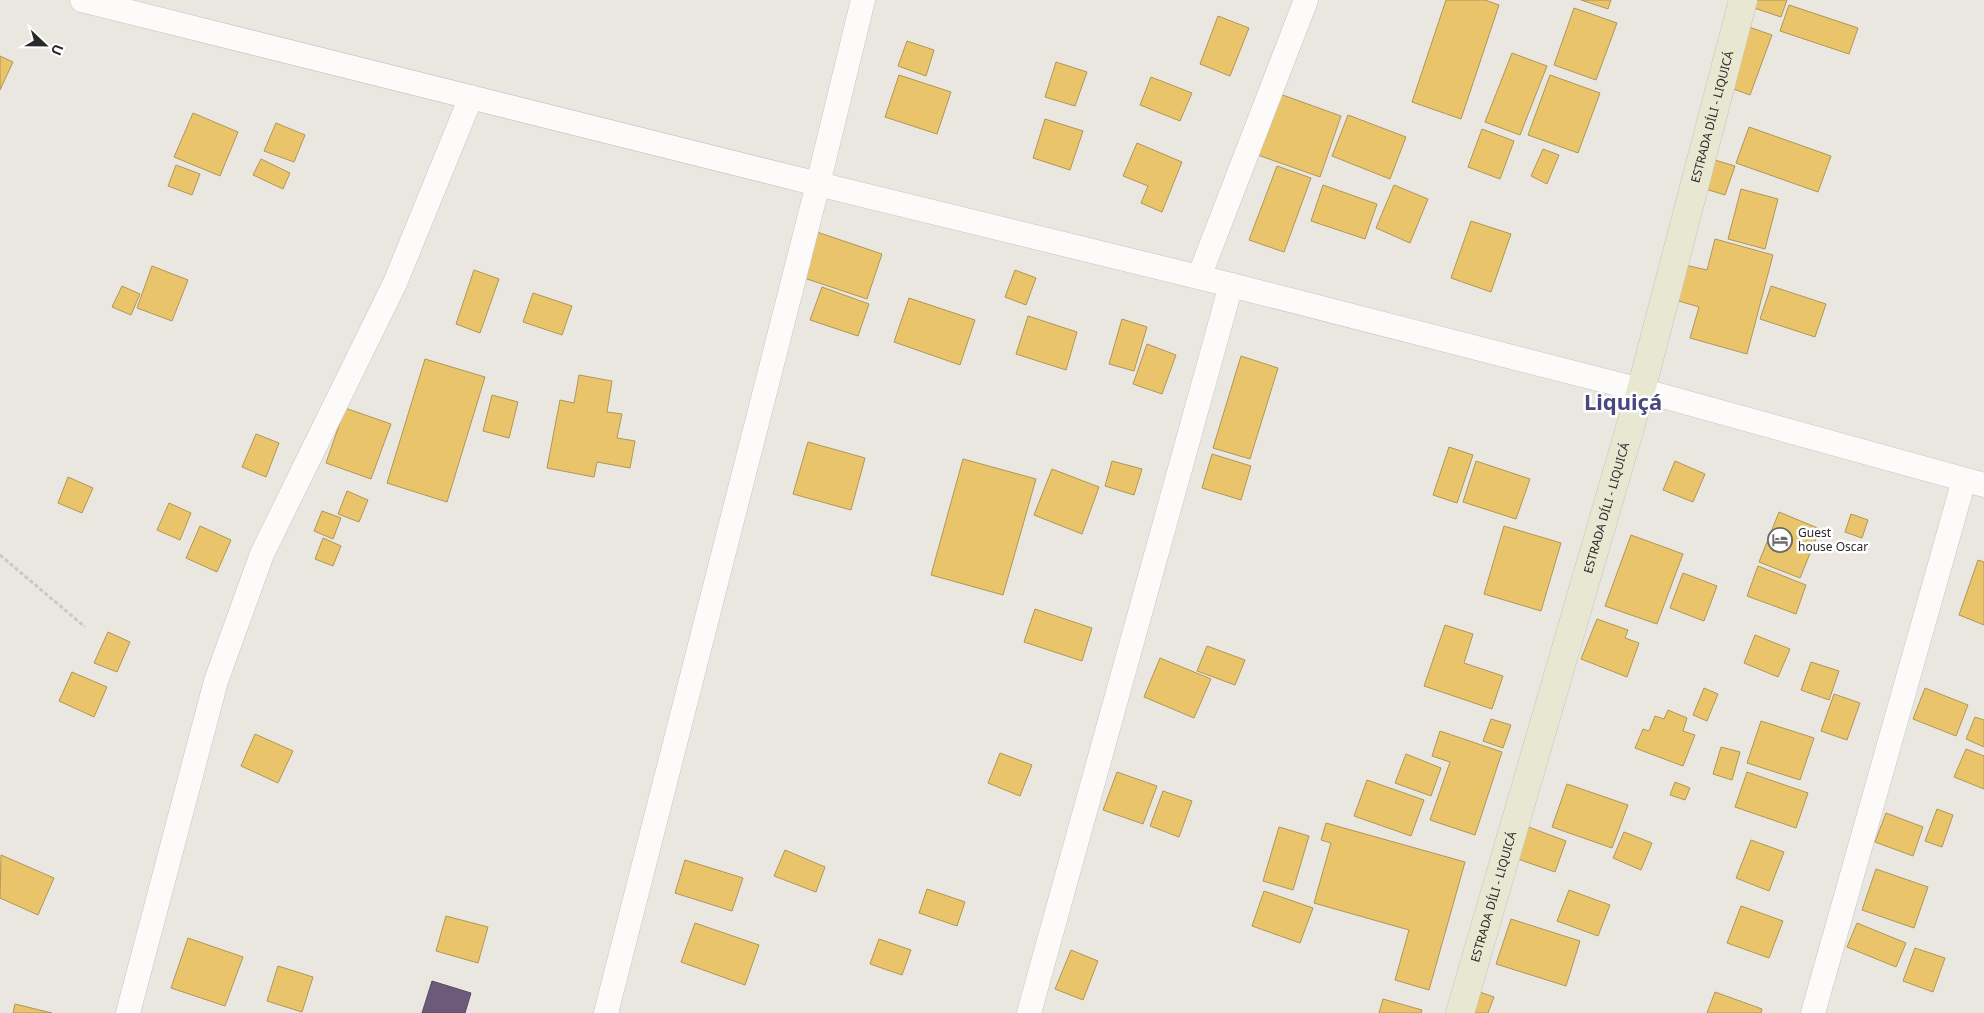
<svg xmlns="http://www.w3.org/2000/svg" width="1984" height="1013" viewBox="0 0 1984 1013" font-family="'Noto Sans',sans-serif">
  <rect width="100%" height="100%" fill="#e9e7df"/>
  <!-- homes -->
  <g fill="#e9c46a" stroke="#b09657">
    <polygon points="1446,0 1485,0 1499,5 1461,119 1412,102"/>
    <polygon points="1581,0 1611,0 1608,9"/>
    <polygon points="1747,0 1787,0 1781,17 1745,5"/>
    <polygon points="1789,5 1858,28 1849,54 1780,31"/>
    <polygon points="1574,8 1617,23 1596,80 1554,65"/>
    <polygon points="1218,16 1249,28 1230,76 1200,64"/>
    <polygon points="1746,26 1772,35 1750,95 1725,86"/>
    <polygon points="907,41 934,50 926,76 898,66"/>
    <polygon points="1512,53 1547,66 1520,135 1485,122"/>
    <polygon points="0,56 13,62 0,90"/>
    <polygon points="1056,62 1087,72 1075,106 1045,97"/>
    <polygon points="899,75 951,92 937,134 885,117"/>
    <polygon points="1550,75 1600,93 1578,153 1528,135"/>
    <polygon points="1151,77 1192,93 1180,121 1140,105"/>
    <polygon points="1277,93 1341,116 1320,177 1255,154"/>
    <polygon points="193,113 238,132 220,176 174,157"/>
    <polygon points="1348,115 1406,137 1390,179 1332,156"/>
    <polygon points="1045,119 1083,131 1070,170 1033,158"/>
    <polygon points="276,123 305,135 294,162 264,151"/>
    <polygon points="1749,127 1831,156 1818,192 1736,163"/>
    <polygon points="1482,129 1514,141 1500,179 1468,167"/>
    <polygon points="1137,143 1182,162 1162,212 1141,203 1148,186 1123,176"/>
    <polygon points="1543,149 1559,155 1547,184 1531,176"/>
    <polygon points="1708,158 1735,166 1725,195 1699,187"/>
    <polygon points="261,159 290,173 283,189 253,175"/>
    <polygon points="176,165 200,174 192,195 168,186"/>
    <polygon points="1277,166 1311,178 1284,252 1249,240"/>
    <polygon points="1323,185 1377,204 1365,239 1311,221"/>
    <polygon points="1394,185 1428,199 1410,243 1376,228"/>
    <polygon points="1741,189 1778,199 1765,249 1728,239"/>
    <polygon points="1471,221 1511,234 1491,292 1451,278"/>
    <polygon points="817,232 882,254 867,299 801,277"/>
    <polygon points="1715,239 1773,255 1747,354 1690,338 1699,307 1675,300 1685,265 1707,270"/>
    <polygon points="152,266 188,280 172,321 137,308"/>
    <polygon points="474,270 499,279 480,333 456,324"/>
    <polygon points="1015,270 1036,278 1026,305 1005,297"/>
    <polygon points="122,286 140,294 131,315 112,307"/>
    <polygon points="1771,286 1826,304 1815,337 1760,319"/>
    <polygon points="822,287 869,304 858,336 810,320"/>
    <polygon points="533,293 572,306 562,335 523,322"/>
    <polygon points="909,298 975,320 960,365 894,342"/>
    <polygon points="1028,316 1077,332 1066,370 1016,354"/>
    <polygon points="1122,319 1147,327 1134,371 1109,364"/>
    <polygon points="1147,344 1176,355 1162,394 1133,384"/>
    <polygon points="1241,356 1278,368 1250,459 1213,448"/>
    <polygon points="425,359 485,377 447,502 387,483"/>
    <polygon points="579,375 612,381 607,412 622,414 617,438 635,441 630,468 597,462 594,477 547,468 560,400 574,403"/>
    <polygon points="492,395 518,402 509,438 483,431"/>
    <polygon points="345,408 391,424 371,479 326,463"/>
    <polygon points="256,434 279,443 266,477 242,467"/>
    <polygon points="808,442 865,458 851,510 793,494"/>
    <polygon points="1449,447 1473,455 1457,503 1433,495"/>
    <polygon points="1212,454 1251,466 1241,500 1202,488"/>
    <polygon points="963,459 1036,479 1003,595 931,575"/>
    <polygon points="1112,461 1142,469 1134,495 1105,486"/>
    <polygon points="1476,461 1530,479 1516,519 1463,502"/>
    <polygon points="1675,461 1705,474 1693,502 1663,490"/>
    <polygon points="1052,469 1099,487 1082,534 1034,515"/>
    <polygon points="68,477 93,488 82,513 58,503"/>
    <polygon points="347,491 368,500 359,522 338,514"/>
    <polygon points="169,503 191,513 180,540 157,530"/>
    <polygon points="322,511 341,518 333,539 314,531"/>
    <polygon points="1779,512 1820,529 1800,578 1759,562"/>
    <polygon points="1851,514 1868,520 1862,538 1845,532"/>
    <polygon points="200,526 231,540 217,572 186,558"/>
    <polygon points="1504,526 1561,543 1541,611 1484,594"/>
    <polygon points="1631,535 1683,554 1657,624 1605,606"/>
    <polygon points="323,538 341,546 333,566 315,559"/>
    <polygon points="1978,560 1984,562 1984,625 1959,615"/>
    <polygon points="1758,566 1806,585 1796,614 1747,596"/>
    <polygon points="1683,573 1717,586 1704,621 1670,608"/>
    <polygon points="1035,609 1092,628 1082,661 1024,642"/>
    <polygon points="1597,619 1628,630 1625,638 1639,643 1627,677 1581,659"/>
    <polygon points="1445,625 1473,634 1464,663 1503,676 1492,709 1424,686"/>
    <polygon points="108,632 130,642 117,672 94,663"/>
    <polygon points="1755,635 1790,649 1778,677 1744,663"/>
    <polygon points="1207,646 1245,660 1235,685 1197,671"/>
    <polygon points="1160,658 1211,679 1194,718 1144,697"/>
    <polygon points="1811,662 1839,671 1829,700 1801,690"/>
    <polygon points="72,672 107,687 94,717 59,701"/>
    <polygon points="1704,688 1718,694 1707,721 1693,715"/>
    <polygon points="1925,688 1968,705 1956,736 1913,719"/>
    <polygon points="1834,694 1860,703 1847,740 1821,731"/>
    <polygon points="1668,710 1687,718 1683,731 1695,735 1683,766 1635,748 1643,729 1649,731 1655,716 1664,719"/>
    <polygon points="1975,717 1984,720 1984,747 1966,739"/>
    <polygon points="1491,719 1511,725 1503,748 1483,741"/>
    <polygon points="1761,721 1814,738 1800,780 1747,763"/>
    <polygon points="1440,731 1502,752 1475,835 1430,820 1450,762 1432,756"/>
    <polygon points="255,734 293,751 278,783 241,766"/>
    <polygon points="1721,747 1740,752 1732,780 1713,774"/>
    <polygon points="1966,749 1984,756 1984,789 1954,777"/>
    <polygon points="1000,753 1032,765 1020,796 988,783"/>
    <polygon points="1406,754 1441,768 1431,796 1395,783"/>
    <polygon points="1117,772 1157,786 1143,824 1103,810"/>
    <polygon points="1747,772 1808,793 1796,828 1735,807"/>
    <polygon points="1367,780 1424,800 1411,836 1354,816"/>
    <polygon points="1675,782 1690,788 1685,800 1670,795"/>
    <polygon points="1567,784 1628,805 1612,848 1552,827"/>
    <polygon points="1163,791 1192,801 1179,837 1150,826"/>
    <polygon points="1937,809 1953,815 1942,847 1925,841"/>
    <polygon points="1886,813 1923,827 1913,856 1875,842"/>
    <polygon points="1326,823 1465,862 1429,990 1395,980 1409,930 1314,903 1331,843 1321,840"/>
    <polygon points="1526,826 1566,841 1555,872 1515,858"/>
    <polygon points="1279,827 1309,836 1293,890 1263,881"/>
    <polygon points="1624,832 1652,843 1641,870 1613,858"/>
    <polygon points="1751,840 1784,852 1769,891 1736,878"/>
    <polygon points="785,850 825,867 816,892 774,876"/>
    <polygon points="1,855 54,878 38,915 0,898"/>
    <polygon points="685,860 743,878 732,911 675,893"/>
    <polygon points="1876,869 1928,887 1914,928 1862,910"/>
    <polygon points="927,889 965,902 957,926 919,913"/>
    <polygon points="1569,890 1610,905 1598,936 1557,921"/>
    <polygon points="1264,891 1313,908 1300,943 1252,926"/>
    <polygon points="1741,906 1783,921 1769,958 1727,943"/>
    <polygon points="446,916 488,927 478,963 436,951"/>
    <polygon points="1511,919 1580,941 1566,986 1496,964"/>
    <polygon points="695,923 759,945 745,985 681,962"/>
    <polygon points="1857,923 1906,943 1896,967 1847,947"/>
    <polygon points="188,938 243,957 225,1006 171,988"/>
    <polygon points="879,939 911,950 902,975 870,964"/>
    <polygon points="1915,948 1945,958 1933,992 1903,981"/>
    <polygon points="1071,950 1098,961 1083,1000 1055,989"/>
    <polygon points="278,966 313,977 302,1012 267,1001"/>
    <polygon points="1474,990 1494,997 1488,1013 1469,1013"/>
    <polygon points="1715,992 1762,1009 1761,1013 1707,1013"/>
    <polygon points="1383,999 1422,1010 1421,1013 1379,1013"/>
    <polygon points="15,1004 52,1013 13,1013"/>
  </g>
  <!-- offices -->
  <polygon fill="#6d597a" stroke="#594b62" points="432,981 471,993 465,1013 422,1013"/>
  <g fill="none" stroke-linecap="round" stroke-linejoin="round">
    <defs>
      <g id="minor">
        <polyline points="82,0 818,184 1231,285 1641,390 1984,485"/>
        <polyline points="1199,277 1306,0"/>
        <polyline points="128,1013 216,681 262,554 395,283 471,97"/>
        <polyline points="606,1013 818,184 863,0"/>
        <polyline points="1029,1013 1231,285"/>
        <polyline points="1813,1013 1964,480"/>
      </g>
      <g id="primary">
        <path id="s1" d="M 1460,1013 L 1641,390 L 1743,0"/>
      </g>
    </defs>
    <!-- minor casing -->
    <use href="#minor" stroke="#c6c5c5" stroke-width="25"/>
    <!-- primary casing -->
    <use href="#primary" stroke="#c4c4c1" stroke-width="29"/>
    <!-- path -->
    <polyline stroke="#cac9c8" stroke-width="3" stroke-dasharray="4 2.5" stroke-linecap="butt" points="0,555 85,627"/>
    <!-- minor -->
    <use href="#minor" stroke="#fcfbfa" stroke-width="24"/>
    <!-- primary -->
    <use href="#primary" stroke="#e7e7d2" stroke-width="28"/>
  </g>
  <!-- icons -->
  <defs>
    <symbol id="hotel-ring" viewBox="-11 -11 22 22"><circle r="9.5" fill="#fff" stroke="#6d6c69" stroke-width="1.5"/><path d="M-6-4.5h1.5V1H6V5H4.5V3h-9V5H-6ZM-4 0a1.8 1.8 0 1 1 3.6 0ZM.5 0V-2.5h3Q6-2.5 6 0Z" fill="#6d6c69"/></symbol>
  </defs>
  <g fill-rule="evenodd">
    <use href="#hotel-ring" x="1766" y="526" width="28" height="28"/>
  </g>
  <g text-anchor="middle" stroke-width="5" stroke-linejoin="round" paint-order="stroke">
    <!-- street labels -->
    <g font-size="12" fill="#2a2a2a" stroke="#fff">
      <text dy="4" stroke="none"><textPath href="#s1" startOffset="931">ESTRADA DÍLI - LIQUICÁ</textPath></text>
      <text dy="4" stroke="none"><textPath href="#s1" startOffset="526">ESTRADA DÍLI - LIQUICÁ</textPath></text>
      <text dy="4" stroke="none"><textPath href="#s1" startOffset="121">ESTRADA DÍLI - LIQUICÁ</textPath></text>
    </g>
    <!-- poi labels -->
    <g font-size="12" fill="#2a2a2a" stroke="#fff" text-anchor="start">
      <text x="1798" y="537">Guest<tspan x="1798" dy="14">house Oscar</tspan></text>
    </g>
    <!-- town labels -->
    <g font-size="22" font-weight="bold" fill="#49477e" stroke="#fff">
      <text x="1623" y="410">Liquiçá</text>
    </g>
  </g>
  <!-- north arrow -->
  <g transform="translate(45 45) rotate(112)" stroke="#ffffff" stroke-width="4" paint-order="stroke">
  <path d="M0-4L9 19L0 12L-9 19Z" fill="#2a2a2a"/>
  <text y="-8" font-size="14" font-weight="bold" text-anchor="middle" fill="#2a2a2a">U</text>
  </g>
</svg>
